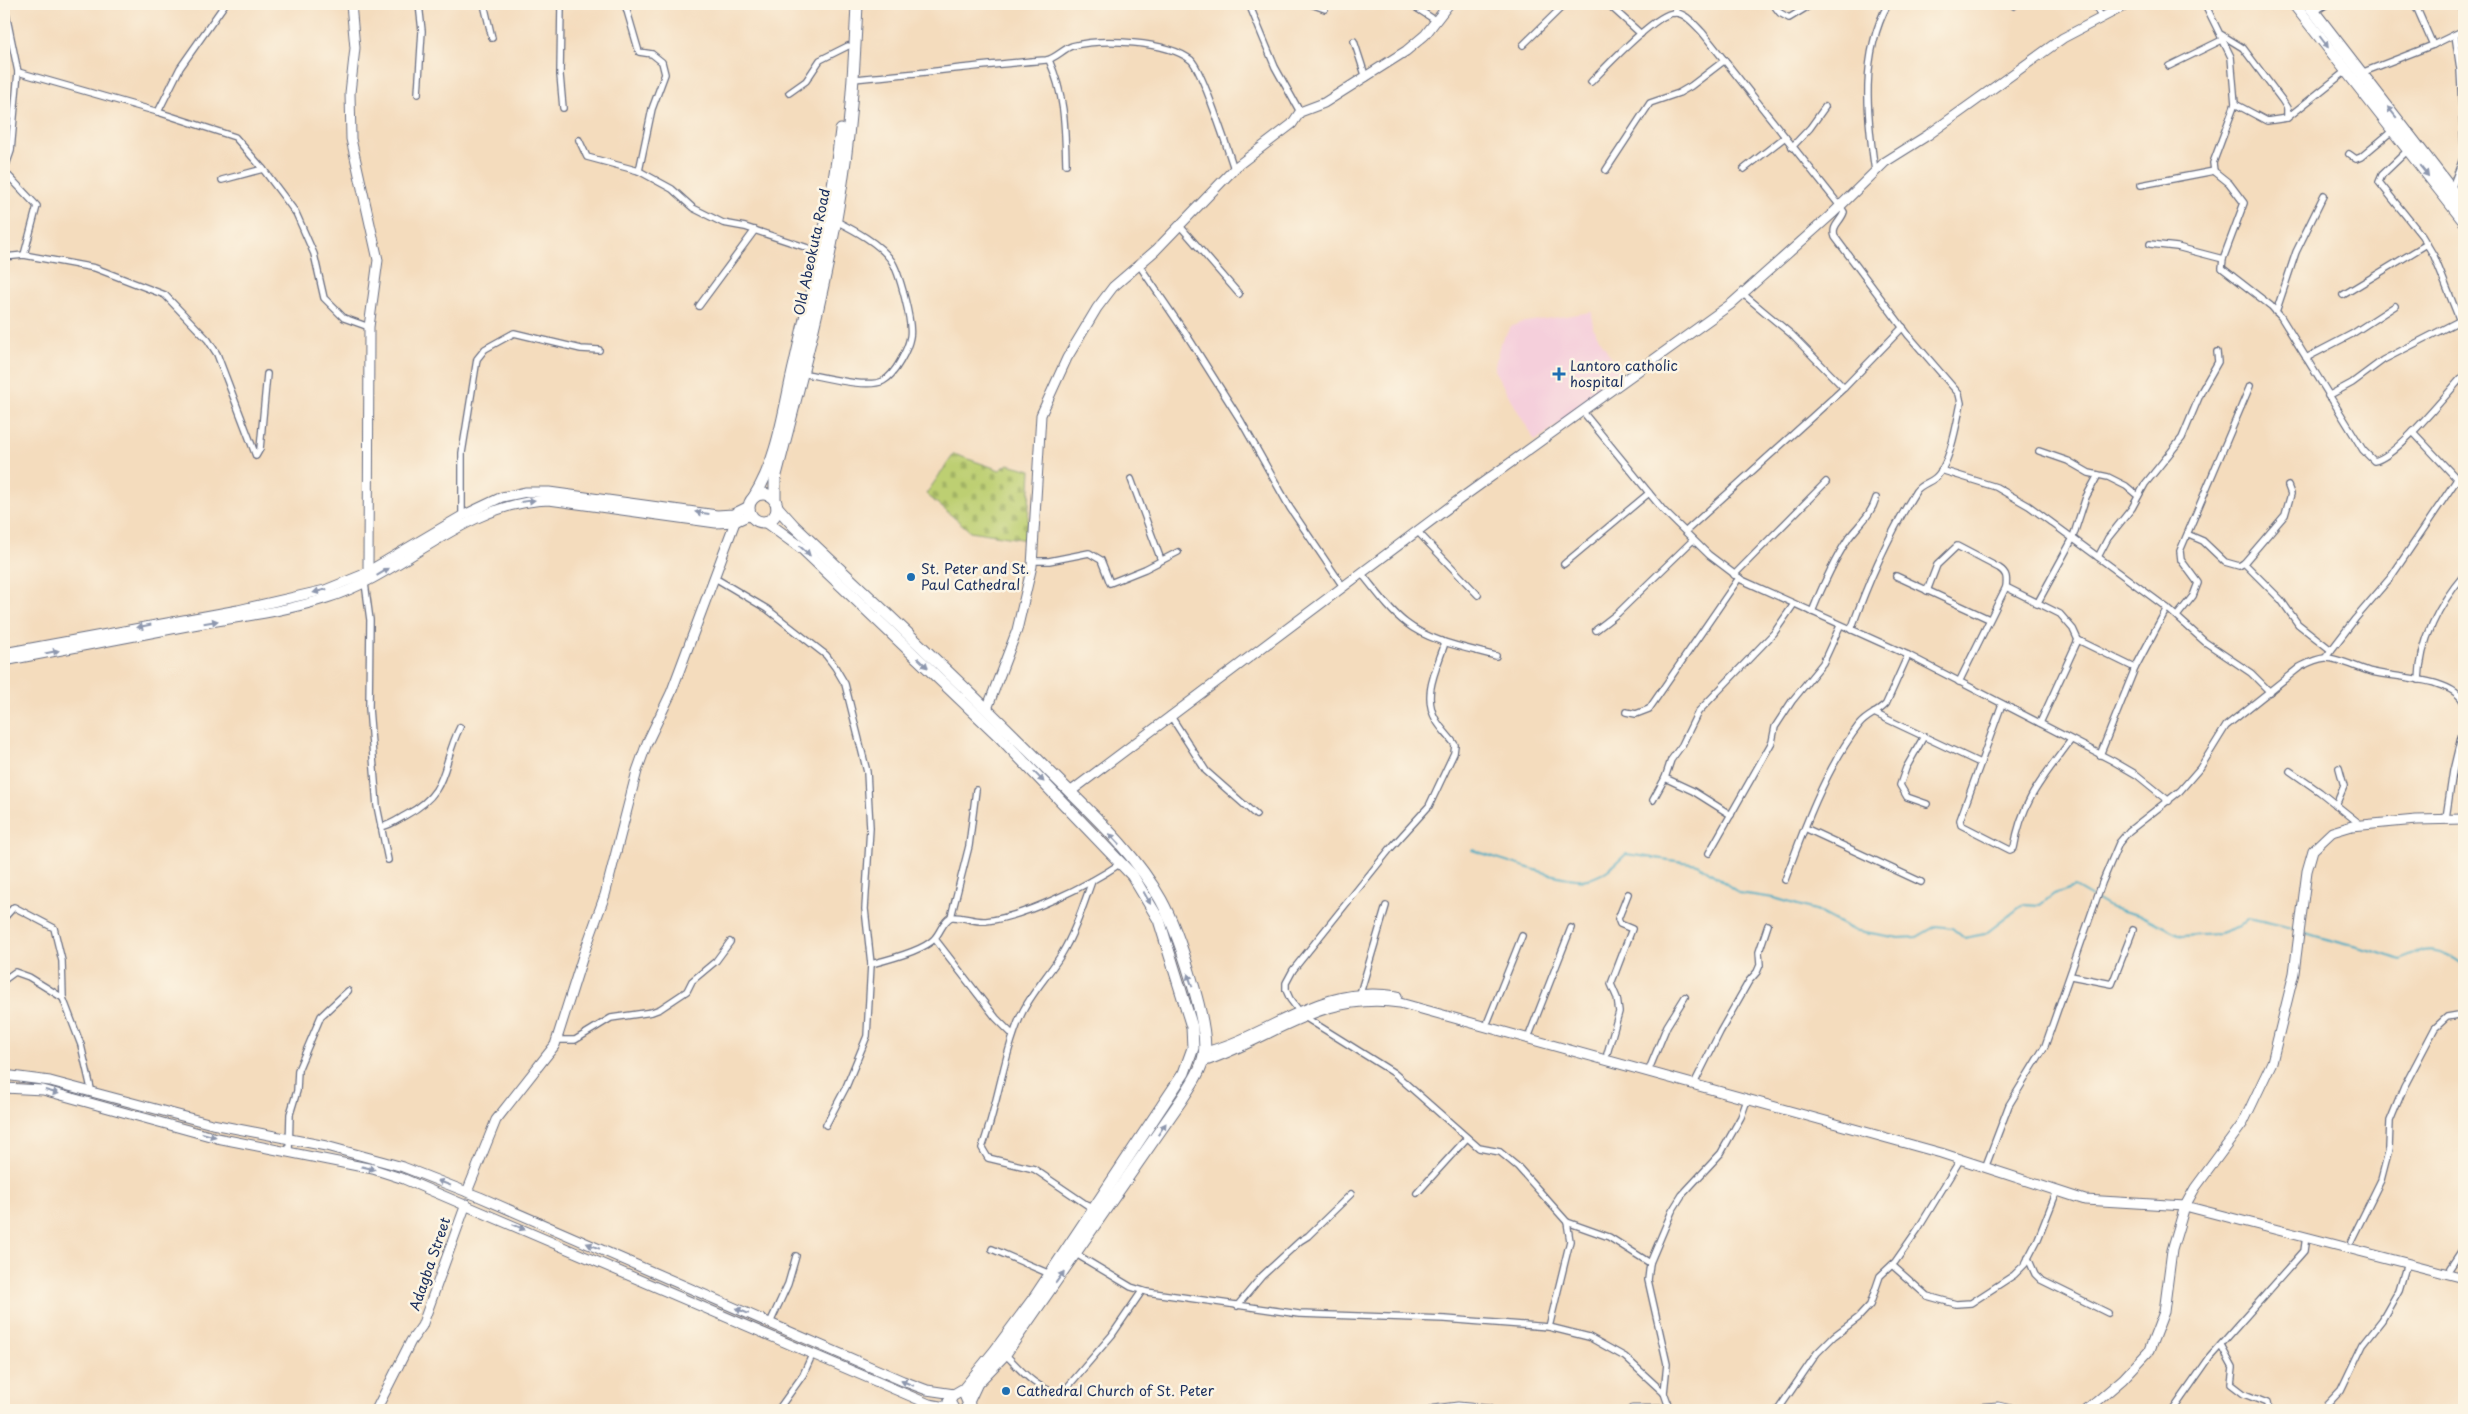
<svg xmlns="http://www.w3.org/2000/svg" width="2468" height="1414" viewBox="0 0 2468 1414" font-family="'Playpen Sans',sans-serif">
  <defs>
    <pattern id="cemetery-stones" width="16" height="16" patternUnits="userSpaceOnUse" patternTransform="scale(1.25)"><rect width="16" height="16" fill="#bdcf72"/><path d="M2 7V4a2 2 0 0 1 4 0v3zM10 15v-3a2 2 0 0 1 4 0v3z" fill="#a2b265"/></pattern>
  </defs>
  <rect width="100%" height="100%" fill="#fcf5e5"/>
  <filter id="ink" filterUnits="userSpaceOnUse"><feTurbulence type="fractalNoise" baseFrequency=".02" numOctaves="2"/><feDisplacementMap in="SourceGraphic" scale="10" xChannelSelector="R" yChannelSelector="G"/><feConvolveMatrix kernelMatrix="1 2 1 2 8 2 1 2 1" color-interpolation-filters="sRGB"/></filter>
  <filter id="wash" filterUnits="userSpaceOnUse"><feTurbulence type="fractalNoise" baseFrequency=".0096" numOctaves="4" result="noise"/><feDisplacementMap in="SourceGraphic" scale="20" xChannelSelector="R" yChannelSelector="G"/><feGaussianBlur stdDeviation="1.12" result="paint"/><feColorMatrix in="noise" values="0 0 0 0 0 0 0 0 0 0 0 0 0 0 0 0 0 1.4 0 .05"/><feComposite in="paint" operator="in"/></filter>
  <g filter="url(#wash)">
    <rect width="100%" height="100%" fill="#f4dcbd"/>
    <!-- built -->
    <polygon fill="#f5cfdb" points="1592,312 1593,328 1623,377 1535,441 1494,370 1500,343 1511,327 1519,323"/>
    <!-- cemetery -->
    <polygon fill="url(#cemetery-stones)" stroke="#6c7f68" points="954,454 1000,470 1008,464 1031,470 1027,540 970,531 926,494"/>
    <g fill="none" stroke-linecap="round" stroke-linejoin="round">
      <!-- stream -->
      <g stroke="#42a9c2" stroke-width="2">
        <path d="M 1472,850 C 1495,857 1567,883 1588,879 C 1603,876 1615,865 1626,854 L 1698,864 L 1739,893 L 1774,898 L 1815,910 L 1853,930 L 1899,938 L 1917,937 L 1936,926 L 1952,928 L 1964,938 L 1985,934 L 2024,904 L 2040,905 L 2054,894 L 2075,887 L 2111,908 L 2142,916 L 2182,936 L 2220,934 L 2239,927 L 2249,918 L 2296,929"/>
        <path d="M 2303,932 C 2335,943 2369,948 2401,960 C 2427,945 2440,948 2464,965"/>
      </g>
    </g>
  </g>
  <g filter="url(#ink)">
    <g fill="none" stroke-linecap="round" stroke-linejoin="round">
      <defs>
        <g id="street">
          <polyline points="4,4 18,72 11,151 4,171 37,206 24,255"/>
          <polyline points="484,4 492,38"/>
          <polyline points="561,4 560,75 563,108"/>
          <polyline points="625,4 639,52 652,54 662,62 665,74 652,109 639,171"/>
          <polyline points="1249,4 1275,67 1300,112"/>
          <polyline points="1311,4 1325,9"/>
          <polyline points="1410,4 1435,20"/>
          <polyline points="1608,4 1641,34"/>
          <polyline points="1773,4 1780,13 1789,18 1812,4"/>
          <polyline points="2095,4 2101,17"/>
          <path d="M 2205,4 L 2231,57 L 2235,104 L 2213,163 L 2214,171 L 2229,183 L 2244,203 L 2223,259 L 2222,268 L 2271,306 L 2281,317 L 2363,450 L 2374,461 C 2396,458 2447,393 2464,375"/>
          <polyline points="2415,4 2433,45"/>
          <polyline points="2460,4 2464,19"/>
          <polyline points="2014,6 2016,4"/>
          <polyline points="2314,12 2327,4"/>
          <polyline points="1674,13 1678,4"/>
          <polyline points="2222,35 2243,48 2282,100 2287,108 2287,118"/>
          <polyline points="2455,35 2460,69 2464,146"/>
          <polyline points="1354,41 1366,78"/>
          <polyline points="1523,45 1565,4"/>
          <path d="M 1049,60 C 1065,96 1065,126 1066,164"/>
          <polyline points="2169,66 2224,39"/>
          <polyline points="18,72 158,112 235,137 263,169 222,180"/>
          <polyline points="2361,73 2433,45 2464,30"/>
          <path d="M 853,79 C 917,74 981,65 1046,60 C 1055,59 1063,49 1072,46 C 1101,38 1167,41 1191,60 C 1202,70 1228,150 1234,169"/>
          <path d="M 1591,82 C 1605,68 1656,13 1674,13 C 1685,12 1695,25 1702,32 L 1840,206 L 1844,212 C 1841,222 1831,225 1835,237 L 1909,336 L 1959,394 L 1961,403 C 1957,422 1950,466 1935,478 C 1929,483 1921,484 1916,491 C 1889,534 1868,582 1851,630"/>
          <polyline points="789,93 806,81 820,60 848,46"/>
          <polyline points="418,94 422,31 419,4"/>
          <polyline points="2235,104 2267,121 2287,118 2346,71"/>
          <polyline points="158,112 180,68 225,4"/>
          <polyline points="579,140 587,157 639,171 672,189 693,208 723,223 745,227 820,252"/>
          <polyline points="1792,147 1810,128 1825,107"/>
          <polyline points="2407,151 2382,175 2379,182 2422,236 2434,256 2464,331"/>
          <polyline points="2349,154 2356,159 2361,157 2392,131"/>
          <polyline points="263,169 296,213 314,254 324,298 344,318 369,327"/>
          <polyline points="1744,169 1785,137"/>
          <polyline points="1606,170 1650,103 1679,93 1691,86 1725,60"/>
          <path d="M 1875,171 C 1867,116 1860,55 1888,4"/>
          <polyline points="2141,185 2214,171"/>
          <polyline points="2451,190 2464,156"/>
          <polyline points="1180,226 1239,294"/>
          <polyline points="2150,244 2177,247 2223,259"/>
          <polyline points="4,257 24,255 95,268 165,295 208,340 217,354 256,456 260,449 267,374"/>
          <polyline points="1139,265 1188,337 1241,421 1290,508 1344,588"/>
          <polyline points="1743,294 1791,334 1844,388"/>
          <polyline points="2343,295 2427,244"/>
          <polyline points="699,306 755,230"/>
          <polyline points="2276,312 2296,252 2324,195"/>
          <polyline points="2306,358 2352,334 2395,306"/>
          <path d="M 801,373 C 820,376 866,389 883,381 C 895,375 908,349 910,337 C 913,323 899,271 891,260 C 879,243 854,230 836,221"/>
          <polyline points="2328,396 2352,383 2383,360 2459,321"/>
          <polyline points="1583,412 1663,510 1709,555 1742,580 1908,655 2113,761 2137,775 2169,801"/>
          <polyline points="2413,432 2457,479"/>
          <polyline points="2039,451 2068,461 2089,473 2108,477 2126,486 2138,496"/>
          <polyline points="1941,470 1996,487 2029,506 2167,608 2205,642 2251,673 2270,692"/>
          <polyline points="1131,479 1161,560"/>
          <polyline points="462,516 462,453 477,359 485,349 514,333 581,349 599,350"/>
          <polyline points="1417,531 1478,595"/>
          <polyline points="1686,531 1844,388 1903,327"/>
          <polyline points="2189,535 2203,541 2225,562 2239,566 2244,563 2285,515 2291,494 2288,486"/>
          <polyline points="2098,557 2108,538 2132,508 2145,484 2182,438 2202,390 2218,362 2217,352"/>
          <polyline points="1033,561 1049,561 1089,553 1101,560 1110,583 1145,569 1178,552"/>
          <polyline points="2244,563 2281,600 2298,624 2331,650"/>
          <polyline points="1564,564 1649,493"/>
          <path d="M 1362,574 C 1376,591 1389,610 1406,623 C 1430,642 1467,648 1496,656"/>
          <polyline points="1734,575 1826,482"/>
          <polyline points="1896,576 1989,619"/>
          <polyline points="715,578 767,609 826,655 835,667 845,684 867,772 870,828 865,909 871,964 867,1036 846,1087 826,1125"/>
          <polyline points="365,583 370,620 369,708 377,806 388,860"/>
          <polyline points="2006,587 2060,614 2073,629 2078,640 2135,668"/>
          <path d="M 1927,591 L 1937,565 L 1957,546 L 1999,568 C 2007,573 2007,578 2006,587 L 1959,682"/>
          <polyline points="2037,604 2072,540 2086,497 2098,475"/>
          <path d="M 1812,612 C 1822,587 1833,562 1848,539 C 1858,525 1871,516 1876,498"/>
          <polyline points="2177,616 2193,596 2198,583 2181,560 2180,551 2250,386"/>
          <polyline points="1596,630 1618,613 1693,540"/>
          <path d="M 1442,641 L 1444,646 C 1436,670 1422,696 1436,720 C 1441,729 1450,737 1455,745 L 1454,753 L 1429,806 L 1390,849 L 1293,970 L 1286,983 L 1286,990 L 1290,999 L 1303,1016 L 1394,1073 L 1479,1148 L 1500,1152 L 1518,1167 L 1567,1222 L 1570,1241 L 1549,1327"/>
          <polyline points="2326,657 2355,619 2391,577 2464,469"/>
          <path d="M 2419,680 C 2420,641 2439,604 2464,575"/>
          <path d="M 2002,704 L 1960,820 L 1961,825 L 2010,850 L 2014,848 C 2022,799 2044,777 2071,740"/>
          <polyline points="1626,712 1636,714 1649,709 1739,578"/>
          <polyline points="1874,713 1980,763"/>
          <polyline points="1170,715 1206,771 1256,815"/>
          <polyline points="2040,723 2078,640"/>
          <polyline points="1923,738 1906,768 1900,785 1907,797 1927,804"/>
          <polyline points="2100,755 2135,668 2167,608"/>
          <polyline points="2290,771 2320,792 2360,824"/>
          <polyline points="1665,778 1693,791 1731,815"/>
          <polyline points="1653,800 1665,778 1671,760 1682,745 1698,712 1774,633 1794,604"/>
          <polyline points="2336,805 2344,786 2339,768"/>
          <polyline points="2446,818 2453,771 2464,725"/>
          <path d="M 381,827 C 391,825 397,820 406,815 C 451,791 440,767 460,727"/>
          <polyline points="1805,828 1921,882"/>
          <polyline points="1709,853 1772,742 1775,727 1792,701 1823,663 1840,626"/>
          <path d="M 1785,880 C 1804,828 1826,768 1859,725 C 1867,715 1878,713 1886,704 L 1908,655"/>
          <path d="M 1092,881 C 1083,906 1075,932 1061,955 C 1048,976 1031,993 1021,1015 C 1003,1057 998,1104 982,1148 L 988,1158 L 1034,1169 L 1093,1209"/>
          <polyline points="951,917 969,846 976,790"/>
          <polyline points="4,918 14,907 54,928 62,961 63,998 81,1045 92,1093"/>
          <polyline points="935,939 996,1018 1013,1035"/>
          <path d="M 871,964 C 887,960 923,951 934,939 C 941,932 942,922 951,917 C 963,916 974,922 986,921 C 1024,917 1089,885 1121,863"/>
          <polyline points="2071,976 2112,984 2133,930"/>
          <polyline points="4,980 15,972 29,977 63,998"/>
          <polyline points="1359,997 1386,906"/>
          <polyline points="1488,1021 1522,936"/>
          <polyline points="1530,1033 1571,928"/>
          <polyline points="557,1040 575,1040 611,1018 652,1012 660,1009 687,991 692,981 716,961 730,942"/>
          <polyline points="1607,1054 1619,1012 1617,998 1611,984 1632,929 1620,924 1618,919 1628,894"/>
          <polyline points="1650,1067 1667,1026 1685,997"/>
          <polyline points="1696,1080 1720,1032 1749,981 1757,972 1760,965 1759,952 1768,925"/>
          <polyline points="289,1152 290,1114 297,1091 298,1070 321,1016 348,991"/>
          <path d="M 1985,1168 L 2009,1105 L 2045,1046 L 2102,883 L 2119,843 L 2129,831 L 2180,791 L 2200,768 L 2226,726 L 2300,667 C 2308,663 2315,659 2325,658 C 2337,657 2360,669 2372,672 C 2396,678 2454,678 2464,703"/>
          <polyline points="1417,1193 1467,1138"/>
          <polyline points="1567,1222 1609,1237 1650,1263"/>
          <polyline points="2351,1241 2381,1180 2389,1149 2390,1121 2404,1087 2435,1028 2447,1017 2464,1014"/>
          <polyline points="992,1249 1050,1274"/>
          <polyline points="1076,1254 1131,1287 1147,1292 1299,1314 1445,1319 1549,1327 1589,1337 1625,1357 1664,1393 1670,1410"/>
          <polyline points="2028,1258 2035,1274 2041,1280 2108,1313"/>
          <polyline points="1892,1265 1927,1296 1956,1304 1971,1303 2014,1275 2025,1264 2038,1239 2057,1191"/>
          <polyline points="2450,1268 2464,1247"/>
          <polyline points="1237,1306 1262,1276 1300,1241 1308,1236 1351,1194"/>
          <polyline points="770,1323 788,1284 796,1256"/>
          <polyline points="2221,1346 2233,1368 2231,1384 2244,1394 2267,1403 2268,1410"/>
          <path d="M 1005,1354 C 1020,1369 1036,1390 1059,1393 L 1065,1390 L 1112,1335 L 1142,1291"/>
          <polyline points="1664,1393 1667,1364 1648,1280 1650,1263 1672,1211 1682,1195 1721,1153 1741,1117 1747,1100"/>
          <polyline points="778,1410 803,1375 813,1353"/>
          <polyline points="825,1410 834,1410"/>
          <polyline points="923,1410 929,1404"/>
          <polyline points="1778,1410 1817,1353 1834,1336 1858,1318 1870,1305 1880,1276 1895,1262 1918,1229 1960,1160"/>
          <polyline points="2173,1410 2210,1357 2304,1251 2306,1236"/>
          <polyline points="2322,1410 2341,1390 2363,1344 2382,1320 2399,1290 2407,1263"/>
        </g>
        <g id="secondary">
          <polyline points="351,4 355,48 350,93 351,139 378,260 369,327 368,571"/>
          <polyline points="987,709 1017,630 1032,566 1041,415 1067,358 1097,308 1113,287 1156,250 1237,166 1292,124 1300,112 1324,103 1406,51 1425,35 1449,4"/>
          <polyline points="1070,792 1460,499 1731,304 1832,214 1885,162 1928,135 2063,38 2128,4"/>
          <path d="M 1205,1052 C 1274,1034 1320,983 1397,996"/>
          <path d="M 1203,1062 C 1272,1039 1322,991 1400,1003 L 1941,1153 L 2085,1200 L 2185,1206 L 2464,1278"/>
          <polyline points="4,1075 50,1081 212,1124 326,1146 403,1167 480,1197 903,1381 927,1390 954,1394"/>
          <polyline points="4,1088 43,1090 217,1138 373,1169 404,1179 929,1404 951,1408"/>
          <polyline points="467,1192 496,1120 555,1045 583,956 605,895 637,771 647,743 671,693 735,522"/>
          <polyline points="376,1410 411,1341 422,1326 466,1204"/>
          <polyline points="1433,1410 1458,1407 1489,1410"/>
          <polyline points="1632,1410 1684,1410"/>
          <polyline points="1959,1410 1998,1407 2011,1410"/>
          <polyline points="2087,1410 2123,1379 2149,1351 2164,1312 2172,1250 2185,1206 2195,1188 2243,1123 2272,1062 2294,973 2307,871 2313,850 2332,832 2352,826 2416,820 2464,819"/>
        </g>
        <g id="primary">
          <polyline points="4,653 238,610 325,590 362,575 462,516 502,497 526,492 549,492 717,515 733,514 749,506"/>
          <path d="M 4,661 C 63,650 122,638 182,627 C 230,618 280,613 327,598 C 405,574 464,502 549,500 L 716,523 L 735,522 L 750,515"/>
        </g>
        <g id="highway">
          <polyline points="2294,4 2464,221"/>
          <polyline points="2308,4 2464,206"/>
          <circle cx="763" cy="508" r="14"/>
          <path d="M 754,497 C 779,458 784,408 795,363 C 812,286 832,209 841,130"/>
          <path d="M 775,501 L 775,479 C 798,390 823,298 838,207 C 850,140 854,72 857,4"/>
          <path d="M 777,507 L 794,526 C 878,606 963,684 1045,767 C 1085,808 1133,849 1161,900 C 1177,929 1210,1025 1204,1055 C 1201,1071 1191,1085 1182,1099 L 1005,1354 L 977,1383 L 969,1400"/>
          <polyline points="766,522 803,549 998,735 1132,875 1159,920 1192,1027 1193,1048 1184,1073 1035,1297 995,1351 964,1389 952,1396 949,1402 954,1410"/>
          <polyline points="965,1410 969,1404 965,1395"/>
        </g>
      </defs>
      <!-- street casing -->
      <use href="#street" stroke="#676c7f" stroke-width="8"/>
      <!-- secondary casing -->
      <use href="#secondary" stroke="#676c7f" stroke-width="11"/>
      <!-- primary casing -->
      <use href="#primary" stroke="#676c7f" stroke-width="11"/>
      <!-- highway casing -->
      <use href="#highway" stroke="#676c7f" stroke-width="13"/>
      <!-- street -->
      <use href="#street" stroke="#fff" stroke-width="5.5"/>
      <!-- secondary -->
      <use href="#secondary" stroke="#fff" stroke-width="9"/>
      <!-- primary -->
      <use href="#primary" stroke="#fff" stroke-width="9"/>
      <!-- highway -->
      <use href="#highway" stroke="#fff" stroke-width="11"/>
    </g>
    <!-- one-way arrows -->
    <defs><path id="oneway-solid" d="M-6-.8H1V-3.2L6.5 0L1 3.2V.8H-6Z" transform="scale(1.25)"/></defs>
    <g fill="#8d97ae">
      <use href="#oneway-solid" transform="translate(2324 42) rotate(53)"/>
      <use href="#oneway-solid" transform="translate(2392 112) rotate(-129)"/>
      <use href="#oneway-solid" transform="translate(2424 171) rotate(51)"/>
      <use href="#oneway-solid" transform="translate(528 501) rotate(-7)"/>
      <use href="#oneway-solid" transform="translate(702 513) rotate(-172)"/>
      <use href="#oneway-solid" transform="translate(805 551) rotate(42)"/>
      <use href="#oneway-solid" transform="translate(383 572) rotate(-31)"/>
      <use href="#oneway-solid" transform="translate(320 591) rotate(165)"/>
      <use href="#oneway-solid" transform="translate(211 622) rotate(-9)"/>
      <use href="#oneway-solid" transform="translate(144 626) rotate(168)"/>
      <use href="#oneway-solid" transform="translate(52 652) rotate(-11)"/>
      <use href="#oneway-solid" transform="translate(923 663) rotate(44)"/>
      <use href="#oneway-solid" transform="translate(1039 777) rotate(46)"/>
      <use href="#oneway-solid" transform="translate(1114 839) rotate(-133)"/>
      <use href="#oneway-solid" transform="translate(1147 898) rotate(61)"/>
      <use href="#oneway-solid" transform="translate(1190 980) rotate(-109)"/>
      <use href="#oneway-solid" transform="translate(52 1092) rotate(15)"/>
      <use href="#oneway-solid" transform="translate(1162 1129) rotate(-56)"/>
      <use href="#oneway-solid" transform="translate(209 1135) rotate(15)"/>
      <use href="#oneway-solid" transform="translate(368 1168) rotate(14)"/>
      <use href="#oneway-solid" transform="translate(444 1183) rotate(-159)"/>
      <use href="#oneway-solid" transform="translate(519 1227) rotate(23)"/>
      <use href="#oneway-solid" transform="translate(593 1246) rotate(-157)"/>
      <use href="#oneway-solid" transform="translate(1060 1277) rotate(-54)"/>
      <use href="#oneway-solid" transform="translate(742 1311) rotate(-157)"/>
      <use href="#oneway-solid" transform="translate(907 1383) rotate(-157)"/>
    </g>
  </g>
  <!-- markers -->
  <g fill="#1f6fb2" stroke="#fcf5e5" stroke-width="2">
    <path d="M1556.5 366.5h5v5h5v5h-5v5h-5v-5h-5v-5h5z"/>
    <circle cx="911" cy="577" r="5"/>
    <circle cx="1006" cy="1391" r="5"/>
  </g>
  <g text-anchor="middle" stroke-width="5" stroke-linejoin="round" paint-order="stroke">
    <!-- street labels -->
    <g font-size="14" fill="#1b2f5e" stroke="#fcf5e5">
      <text transform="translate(812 252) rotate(-78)" y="5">Old Abeokuta Road</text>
      <text transform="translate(430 1264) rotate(-71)" y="5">Adagba Street</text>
    </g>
    <!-- poi labels -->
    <g font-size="14" fill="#1b2f5e" stroke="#fcf5e5" text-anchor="start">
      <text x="1570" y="371">Lantoro catholic<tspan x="1570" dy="16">hospital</tspan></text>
      <text x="921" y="574">St. Peter and St.<tspan x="921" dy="16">Paul Cathedral</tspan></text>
      <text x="1016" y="1396">Cathedral Church of St. Peter</text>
    </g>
  </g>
  <!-- margin -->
  <rect width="2468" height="1414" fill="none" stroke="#fcf5e5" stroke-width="20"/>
</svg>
